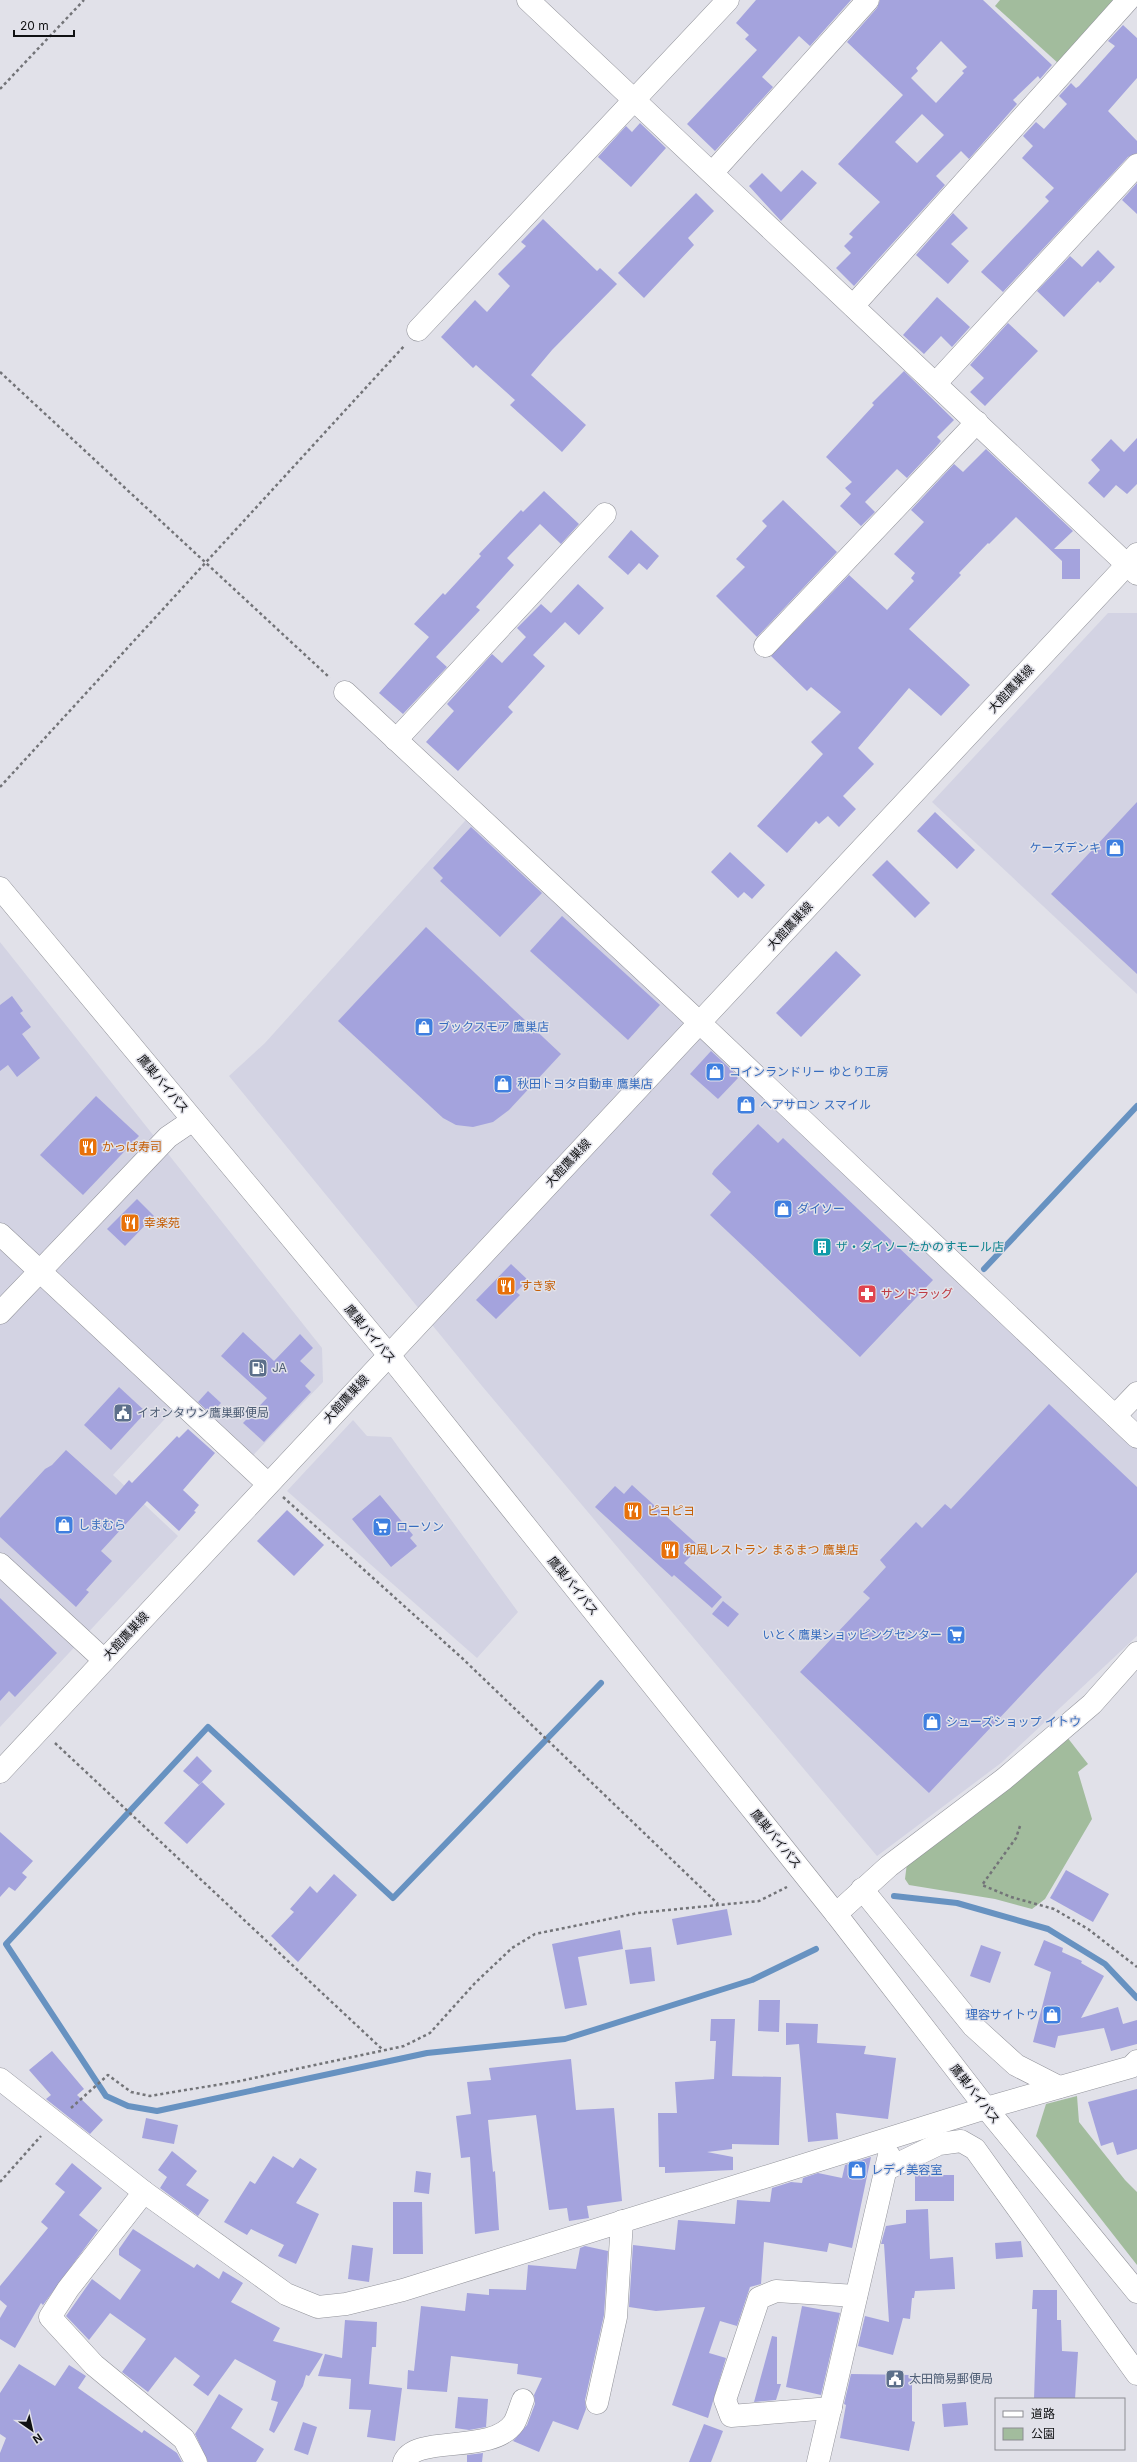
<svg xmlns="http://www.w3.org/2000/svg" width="1137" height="2462" viewBox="0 0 1137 2462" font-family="Inter,'Noto Sans JP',sans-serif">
  <rect width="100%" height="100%" fill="#e1e1e9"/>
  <!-- built -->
  <g fill="#d3d3e3">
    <polygon points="1108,613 1137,613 1137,994 932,802"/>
    <polygon points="473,812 1137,1437 1137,1636 1001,1763 877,1856 482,1386 229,1076 265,1043"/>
    <polygon points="0,942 322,1348 323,1382 240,1469 174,1409 113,1475 178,1536 0,1727"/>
    <polygon points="353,1420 367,1436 391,1437 518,1612 477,1658 287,1491"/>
  </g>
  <!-- green -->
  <g fill="#a2bc9d">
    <polygon points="1000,0 1119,0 1059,64 995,6"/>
    <polygon points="1067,1737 1088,1764 1078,1772 1092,1819 1045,1899 1032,1909 995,1899 909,1885 905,1879 907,1863"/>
    <polygon points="1077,2096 1079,2122 1125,2180 1137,2192 1137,2265 1036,2136 1046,2104"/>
  </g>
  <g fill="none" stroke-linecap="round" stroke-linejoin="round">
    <!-- stream -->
    <g stroke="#6792c1" stroke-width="6">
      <polyline points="984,1269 1137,1106"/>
      <polyline points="601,1683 393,1898 208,1727 6,1944 106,2096 128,2106 157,2111 427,2053 565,2039 752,1980 816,1949"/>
      <polyline points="894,1896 957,1903 1048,1929 1105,1964 1137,1998"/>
    </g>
  </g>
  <!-- building -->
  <g fill="#a4a3dd" fill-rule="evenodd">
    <polygon points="756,0 851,0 810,46 799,36 762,77 773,87 715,151 687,124 757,50 745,39 749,35 736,23"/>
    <path d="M 880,0 L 983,0 L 1052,65 L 1040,79 L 1038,76 L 1013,100 L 1017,104 L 969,159 L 961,151 L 936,176 L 945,185 L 854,286 L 836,268 L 851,253 L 844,246 L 853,237 L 849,234 L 880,202 L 838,164 L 903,95 L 847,42 L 877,8 ZM 941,41 L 967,67 L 962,71 L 964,73 L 936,103 L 911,78 L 918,71 L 916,68 ZM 922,114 L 944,135 L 917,163 L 895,142 Z"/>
    <polygon points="1123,25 1137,38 1137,78 1108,111 1137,141 1137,153 1128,157 1003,292 981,272 1049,201 1045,197 1054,188 1022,158 1033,146 1023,136 1036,122 1044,129 1067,104 1059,96 1071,83 1076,88 1079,86 1115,46 1108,41"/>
    <polygon points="640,123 666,148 631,187 598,157 626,126 632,132"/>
    <polygon points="802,170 817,183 781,221 749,186 762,173 781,192"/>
    <polygon points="1137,183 1137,214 1122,200"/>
    <polygon points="696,193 714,211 688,238 694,245 644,298 618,273"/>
    <polygon points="953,213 968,228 951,244 969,261 948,284 916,255"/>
    <polygon points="543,219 597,271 600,268 617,284 552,350 531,375 586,425 562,452 510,405 515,400 476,365 473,368 441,337 475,300 487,312 510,286 498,274 526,246 521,242"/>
    <polygon points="1098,250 1115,267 1100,283 1098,281 1064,317 1037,291 1070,256 1082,267"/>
    <polygon points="937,297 970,327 952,347 941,336 924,354 903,335"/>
    <polygon points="1008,323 1038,351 985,406 970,392 984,378 970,365"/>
    <polygon points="904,371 954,420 937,437 941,441 936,447 907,478 897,469 865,502 875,512 861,526 840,506 851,494 845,488 852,482 826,457 874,405 872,403"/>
    <polygon points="1137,438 1137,484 1127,494 1116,485 1104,498 1088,483 1100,470 1091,460 1111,439 1124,452"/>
    <polygon points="986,449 1073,531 1054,549 1080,549 1080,579 1062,579 1062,561 1016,517 989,544 988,543 959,573 961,575 909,629 970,685 941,716 909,688 858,748 874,764 843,796 856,809 839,827 828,816 819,824 816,821 787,853 757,826 823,754 811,742 841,712 811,687 807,691 771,656 849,575 887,610 914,581 911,578 915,573 894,554 924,522 911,510 954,464 963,472"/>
    <polygon points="544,491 579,524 561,544 540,524 507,558 514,565 476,607 480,610 436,657 447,667 403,714 379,693 429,637 414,624 443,593 445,595 481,556 479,554 521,510 523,512"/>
    <polygon points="783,500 837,552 757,637 716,596 745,567 736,559 767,526 762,521"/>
    <polygon points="631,530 659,556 647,570 639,563 628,575 608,557"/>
    <polygon points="578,584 604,608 579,635 565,622 533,655 545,666 508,707 513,712 458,771 426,742 454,711 447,704 492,654 502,663 526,637 517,628 541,604 551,613"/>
    <polygon points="1137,802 1137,974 1051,894"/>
    <polygon points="935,812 975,850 957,869 917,831"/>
    <polygon points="471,827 542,893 500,937 440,881 443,878 433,868"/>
    <polygon points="730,852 765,885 752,899 744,892 738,898 711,872"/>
    <polygon points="887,860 930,903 915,918 872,875"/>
    <polygon points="562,916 660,1005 628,1040 530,951"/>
    <polygon points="426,927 561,1054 509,1110 493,1122 473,1127 456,1125 443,1118 338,1021"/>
    <polygon points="836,951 861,975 801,1037 776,1013"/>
    <polygon points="12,996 23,1011 20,1013 31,1027 22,1034 40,1058 17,1077 8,1065 0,1071 0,1005"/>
    <polygon points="711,1051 739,1077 718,1099 690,1074"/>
    <polygon points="96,1096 139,1136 83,1195 40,1155"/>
    <polygon points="758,1124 778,1143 783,1138 933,1280 860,1357 710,1215 731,1192 712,1174 714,1170"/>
    <polygon points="137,1199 154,1216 125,1246 107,1229"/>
    <polygon points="511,1264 528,1280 516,1292 520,1295 496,1319 476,1300"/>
    <polygon points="243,1332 274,1361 300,1334 313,1348 300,1361 315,1375 305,1386 311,1392 264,1442 243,1423 267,1398 221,1356"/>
    <polygon points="119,1387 146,1412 111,1450 84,1425"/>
    <polygon points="208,1391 221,1403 211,1414 198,1402"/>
    <polygon points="1049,1404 1137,1487 1137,1572 929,1793 800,1672 870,1598 863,1592 886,1567 880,1560 916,1522 922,1528 945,1504 951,1509"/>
    <polygon points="188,1429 215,1453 183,1490 199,1505 194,1511 196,1512 179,1531 147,1501 101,1551 112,1561 86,1590 89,1592 76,1607 0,1537 0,1518 45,1469 52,1465 66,1450 116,1495 129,1480 132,1483 177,1436 179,1438"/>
    <polygon points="632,1485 700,1547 684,1563 722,1597 712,1608 674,1575 672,1577 595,1507 615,1486 624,1494"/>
    <polygon points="380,1495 413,1535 410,1538 417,1546 391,1567 352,1519"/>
    <polygon points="287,1510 324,1545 294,1576 257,1541"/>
    <polygon points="0,1598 57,1653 15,1697 9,1691 0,1701"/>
    <polygon points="723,1601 739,1614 728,1627 712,1614"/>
    <polygon points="197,1756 212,1771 199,1785 183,1771"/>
    <polygon points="202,1782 225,1804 187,1844 164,1823"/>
    <polygon points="0,1832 33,1861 22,1873 27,1877 15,1891 9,1887 0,1897"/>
    <polygon points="1066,1870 1109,1894 1093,1922 1050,1898"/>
    <polygon points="334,1874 357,1895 298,1962 271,1936 294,1912 290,1909 310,1886 317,1893"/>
    <polygon points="727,1909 732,1935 677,1945 672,1919"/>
    <polygon points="620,1930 623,1949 578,1957 587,2005 565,2009 552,1944"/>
    <polygon points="1044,1940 1063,1948 1062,1952 1082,1961 1081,1963 1104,1976 1081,2018 1118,2007 1123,2024 1137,2020 1137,2044 1111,2051 1104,2028 1058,2036 1055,2048 1033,2042 1051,1972 1034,1965"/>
    <polygon points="981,1945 1001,1952 990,1983 970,1976"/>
    <polygon points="651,1947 655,1981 630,1984 625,1950"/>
    <polygon points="759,2000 780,2000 779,2032 758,2031"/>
    <polygon points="711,2019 735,2019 732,2076 781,2077 779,2145 732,2144 732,2149 707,2152 733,2157 733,2170 665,2173 665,2167 659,2167 658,2113 677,2113 675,2082 714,2079 716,2041 710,2041"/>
    <polygon points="786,2023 818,2024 817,2043 866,2046 864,2054 896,2058 888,2119 836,2113 838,2139 808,2142 799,2044 786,2045"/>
    <polygon points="52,2051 84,2089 77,2095 103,2120 90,2134 46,2099 51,2095 29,2070"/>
    <polygon points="571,2059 576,2110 614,2108 622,2201 587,2206 589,2218 569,2221 567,2208 549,2210 536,2115 488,2120 493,2172 495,2171 499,2230 475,2234 470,2157 461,2158 456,2116 471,2114 467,2082 491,2080 489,2068"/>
    <polygon points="1137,2089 1137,2149 1117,2155 1113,2142 1101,2146 1088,2102"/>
    <polygon points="146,2118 178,2125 174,2144 142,2138"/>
    <polygon points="172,2151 197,2171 186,2185 209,2200 198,2216 160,2188 167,2177 158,2170"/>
    <polygon points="273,2156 293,2168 300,2158 317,2169 296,2203 319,2214 296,2264 278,2256 284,2245 251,2229 247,2235 224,2222 250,2181 255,2184"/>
    <polygon points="871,2157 852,2248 829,2243 827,2252 764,2242 761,2284 750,2287 737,2326 720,2321 709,2353 726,2358 708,2418 672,2405 705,2307 656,2311 629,2307 633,2245 675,2250 678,2220 735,2224 737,2200 770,2202 772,2188 791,2182 802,2183 803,2178 818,2173 842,2178 845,2165"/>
    <polygon points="72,2163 102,2188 79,2215 98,2230 43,2305 41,2303 15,2348 0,2339 0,2318 7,2306 0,2300 0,2286 48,2228 41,2222 65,2192 55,2184"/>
    <polygon points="416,2171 431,2173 429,2194 414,2192"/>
    <rect x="915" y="2175" width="39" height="26"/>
    <polygon points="393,2202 422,2202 423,2254 393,2254"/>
    <polygon points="928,2209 930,2259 953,2257 955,2289 915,2291 914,2298 912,2298 910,2319 903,2318 893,2355 858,2346 865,2316 889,2322 884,2244 881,2244 886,2226 906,2223 906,2210"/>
    <polygon points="133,2229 194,2268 197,2264 219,2279 223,2271 243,2283 231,2302 280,2328 273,2341 323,2354 309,2376 306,2375 303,2386 274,2433 269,2430 278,2402 271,2400 276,2381 235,2359 208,2396 193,2385 200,2376 175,2357 148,2392 122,2372 146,2339 110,2313 89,2340 66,2316 92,2279 120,2300 141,2270 119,2255 119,2249"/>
    <polygon points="1021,2241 1023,2257 996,2259 995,2243"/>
    <polygon points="352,2245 373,2248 369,2282 348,2279"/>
    <polygon points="585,2246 608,2251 604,2315 585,2400 586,2409 578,2430 553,2421 539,2452 513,2441 527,2425 535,2404 534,2395 542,2378 517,2374 518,2364 451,2356 447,2392 407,2389 408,2370 414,2371 421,2306 465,2311 467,2293 489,2295 489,2289 526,2290 528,2265 576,2269 580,2248"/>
    <polygon points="1033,2290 1057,2290 1057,2320 1061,2320 1062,2351 1078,2352 1075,2399 1034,2399 1037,2309 1032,2309"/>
    <polygon points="802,2306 840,2313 821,2395 786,2387"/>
    <polygon points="345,2320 377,2322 376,2347 372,2347 369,2384 402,2388 395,2441 367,2437 371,2410 349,2409 351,2379 318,2376 325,2354 342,2358"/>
    <polygon points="772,2336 777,2337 777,2384 781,2384 776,2400 754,2402"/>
    <polygon points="19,2364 55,2386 69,2365 86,2376 78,2388 142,2433 144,2430 177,2453 182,2462 0,2462 0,2453 6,2438 0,2434 0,2393"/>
    <polygon points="851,2374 912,2375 912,2421 915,2422 909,2451 840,2438 846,2405 844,2404"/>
    <polygon points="219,2394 243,2409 231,2428 264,2449 256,2462 208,2462 195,2434"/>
    <polygon points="458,2397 488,2399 486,2427 469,2430 455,2428"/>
    <polygon points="966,2402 968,2425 944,2427 942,2404"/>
    <polygon points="303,2422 317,2427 308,2455 294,2450"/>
    <polygon points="704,2424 723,2431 711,2462 689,2462"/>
    <polygon points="483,2453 482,2462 467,2462 467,2455"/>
  </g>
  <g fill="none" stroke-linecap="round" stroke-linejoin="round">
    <defs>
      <g id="minor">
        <polyline points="528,0 1137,574"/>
        <polyline points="713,172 868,0"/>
        <polyline points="853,306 1128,0"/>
        <polyline points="418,330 728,0"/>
        <polyline points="936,383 1137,165"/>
        <polyline points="765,646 977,422"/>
        <polyline points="345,692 700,1023 1137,1437"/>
        <polyline points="396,740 605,514"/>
        <polyline points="0,1234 268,1484"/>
        <polyline points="0,1313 168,1137 193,1120"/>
        <polyline points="1115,1416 1137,1393"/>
        <polyline points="0,1564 104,1660"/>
        <polyline points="862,1889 973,2026 1016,2065 1059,2087"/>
        <polyline points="836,1914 889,1866 1004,1779 1092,1704 1137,1653"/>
        <polyline points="0,2079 144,2192 286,2294 318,2307 346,2304 403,2290 986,2108 1131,2067 1137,2061"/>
        <polyline points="885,2170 939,2144 961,2141 975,2149 1137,2374"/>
        <polyline points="144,2192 68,2289 50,2317 94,2365 184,2439 196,2462"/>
        <polyline points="597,2403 616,2317 622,2221"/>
        <polyline points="831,2408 731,2416 725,2400 759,2298 776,2291 856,2296"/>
        <path d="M 404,2462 C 415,2434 492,2455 514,2423 C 518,2416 520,2407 523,2400"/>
        <polyline points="818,2462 889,2155"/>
      </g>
      <polyline id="major" points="0,1772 1137,554"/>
      <polyline id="highway" points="0,888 388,1354 836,1914 986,2108 1137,2292"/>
    </defs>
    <!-- minor casing -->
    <use href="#minor" stroke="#92939a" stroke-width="23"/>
    <!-- major casing -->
    <use href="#major" stroke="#92939a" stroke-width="23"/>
    <!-- highway casing -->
    <use href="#highway" stroke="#92939a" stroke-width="23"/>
    <!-- path -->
    <g stroke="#737478" stroke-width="2.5" stroke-dasharray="3 3" stroke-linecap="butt">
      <polyline points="0,89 84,0"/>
      <polyline points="0,372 330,678"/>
      <polyline points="0,787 405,345"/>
      <polyline points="283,1497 462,1658 718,1904"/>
      <polyline points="55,1743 383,2050"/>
      <polyline points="1020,1826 1016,1838 982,1885 1011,1897 1054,1909 1088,1929 1137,1967"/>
      <polyline points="71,2108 108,2075 131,2092 150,2096 240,2081 404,2046 430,2033 475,1983 512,1948 535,1934 638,1913 759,1901 787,1887"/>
      <polyline points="0,2182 41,2136"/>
    </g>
    <!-- minor -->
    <use href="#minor" stroke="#fff" stroke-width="22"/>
    <!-- major -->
    <use href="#major" stroke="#fff" stroke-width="22"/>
    <!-- highway -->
    <use href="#highway" stroke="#fff" stroke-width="22"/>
  </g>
  <!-- icons -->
  <defs>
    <symbol id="shop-square" viewBox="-11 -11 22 22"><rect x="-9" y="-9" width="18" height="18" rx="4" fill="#3f7fe0" stroke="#e1e1e9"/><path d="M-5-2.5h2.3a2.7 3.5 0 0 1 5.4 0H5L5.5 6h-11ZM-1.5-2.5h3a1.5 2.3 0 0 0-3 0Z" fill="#fff"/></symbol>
    <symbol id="restaurant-square" viewBox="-11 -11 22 22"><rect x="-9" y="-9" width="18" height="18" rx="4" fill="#e8710a" stroke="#e1e1e9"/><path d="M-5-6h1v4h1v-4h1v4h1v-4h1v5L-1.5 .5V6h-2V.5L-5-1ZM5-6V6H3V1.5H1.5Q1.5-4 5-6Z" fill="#fff"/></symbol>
    <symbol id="building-square" viewBox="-11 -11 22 22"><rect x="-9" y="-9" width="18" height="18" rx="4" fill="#0f9aa8" stroke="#e1e1e9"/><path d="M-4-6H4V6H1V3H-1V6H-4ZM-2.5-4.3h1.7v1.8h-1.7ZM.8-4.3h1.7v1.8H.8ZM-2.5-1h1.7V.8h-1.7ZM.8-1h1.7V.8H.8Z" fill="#fff"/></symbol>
    <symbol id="pharmacy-square" viewBox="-11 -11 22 22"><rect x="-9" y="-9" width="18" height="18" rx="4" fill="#e0444e" stroke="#e1e1e9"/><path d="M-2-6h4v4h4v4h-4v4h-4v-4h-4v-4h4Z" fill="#fff"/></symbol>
    <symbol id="fuel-square" viewBox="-11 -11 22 22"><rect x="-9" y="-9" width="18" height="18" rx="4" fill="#5c6f8a" stroke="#e1e1e9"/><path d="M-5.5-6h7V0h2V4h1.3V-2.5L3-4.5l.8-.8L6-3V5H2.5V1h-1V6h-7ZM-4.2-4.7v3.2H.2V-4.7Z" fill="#fff"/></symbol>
    <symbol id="civic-square" viewBox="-11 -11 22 22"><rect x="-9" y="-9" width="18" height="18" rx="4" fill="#5c6f8a" stroke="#e1e1e9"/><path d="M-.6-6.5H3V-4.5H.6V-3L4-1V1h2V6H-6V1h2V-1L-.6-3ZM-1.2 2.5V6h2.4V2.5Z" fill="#fff"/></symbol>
    <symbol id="supermarket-square" viewBox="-11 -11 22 22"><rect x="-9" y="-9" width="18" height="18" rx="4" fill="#3f7fe0" stroke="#e1e1e9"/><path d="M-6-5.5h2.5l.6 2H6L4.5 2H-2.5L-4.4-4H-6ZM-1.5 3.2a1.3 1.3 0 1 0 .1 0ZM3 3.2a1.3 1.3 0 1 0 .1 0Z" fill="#fff"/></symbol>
  </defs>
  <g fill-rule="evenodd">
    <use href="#shop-square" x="1104" y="837" width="22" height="22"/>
    <use href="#shop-square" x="413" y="1016" width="22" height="22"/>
    <use href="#shop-square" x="704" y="1061" width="22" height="22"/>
    <use href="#shop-square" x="492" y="1073" width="22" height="22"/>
    <use href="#shop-square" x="735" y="1094" width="22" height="22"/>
    <use href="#restaurant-square" x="77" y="1136" width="22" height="22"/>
    <use href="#shop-square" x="772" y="1198" width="22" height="22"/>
    <use href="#restaurant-square" x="119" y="1212" width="22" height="22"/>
    <use href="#building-square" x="811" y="1236" width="22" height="22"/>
    <use href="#restaurant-square" x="495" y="1275" width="22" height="22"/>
    <use href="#pharmacy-square" x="856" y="1283" width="22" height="22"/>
    <use href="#fuel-square" x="247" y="1357" width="22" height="22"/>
    <use href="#civic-square" x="112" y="1402" width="22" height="22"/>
    <use href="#restaurant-square" x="622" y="1500" width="22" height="22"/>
    <use href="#shop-square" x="53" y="1514" width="22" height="22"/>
    <use href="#supermarket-square" x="371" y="1516" width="22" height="22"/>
    <use href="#restaurant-square" x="659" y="1539" width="22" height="22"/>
    <use href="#supermarket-square" x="945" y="1624" width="22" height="22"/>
    <use href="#shop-square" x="921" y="1711" width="22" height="22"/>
    <use href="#shop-square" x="1041" y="2004" width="22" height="22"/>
    <use href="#shop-square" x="846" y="2159" width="22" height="22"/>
    <use href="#civic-square" x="884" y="2368" width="22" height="22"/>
  </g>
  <g text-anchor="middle" stroke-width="3" stroke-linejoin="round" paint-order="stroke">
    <!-- street labels -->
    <g font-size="12" fill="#101113" stroke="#e1e1e9">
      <text transform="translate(1011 689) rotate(-47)" y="4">大館鷹巣線</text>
      <text transform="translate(790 926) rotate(-47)" y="4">大館鷹巣線</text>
      <text transform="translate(163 1084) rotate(50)" y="4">鷹巣バイパス</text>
      <text transform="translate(568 1163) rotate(-47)" y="4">大館鷹巣線</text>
      <text transform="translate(370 1334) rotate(50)" y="4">鷹巣バイパス</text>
      <text transform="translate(346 1399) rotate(-47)" y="4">大館鷹巣線</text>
      <text transform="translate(573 1586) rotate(51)" y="4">鷹巣バイパス</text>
      <text transform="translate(126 1636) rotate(-47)" y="4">大館鷹巣線</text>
      <text transform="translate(776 1839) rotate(51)" y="4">鷹巣バイパス</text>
      <text transform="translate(975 2094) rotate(52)" y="4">鷹巣バイパス</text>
    </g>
    <!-- shop labels -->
    <g font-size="12" fill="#366cbe" stroke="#e1e1e9" text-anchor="start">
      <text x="1101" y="852" text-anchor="end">ケーズデンキ</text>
      <text x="438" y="1031">ブックスモア 鷹巣店</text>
      <text x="729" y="1076">コインランドリー ゆとり工房</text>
      <text x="517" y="1088">秋田トヨタ自動車 鷹巣店</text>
      <text x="760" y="1109">ヘアサロン スマイル</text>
      <text x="797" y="1213">ダイソー</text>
      <text x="78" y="1529">しまむら</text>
      <text x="396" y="1531">ローソン</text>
      <text x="942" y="1639" text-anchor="end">いとく鷹巣ショッピングセンター</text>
      <text x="946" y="1726">シューズショップ イトウ</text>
      <text x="1038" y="2019" text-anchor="end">理容サイトウ</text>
      <text x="871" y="2174">レディ美容室</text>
    </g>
    <!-- food labels -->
    <g font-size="12" fill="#c56008" stroke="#e1e1e9" text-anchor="start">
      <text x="102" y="1151">かっぱ寿司</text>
      <text x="144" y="1227">幸楽苑</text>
      <text x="520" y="1290">すき家</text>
      <text x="647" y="1515">ピヨピヨ</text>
      <text x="684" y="1554">和風レストラン まるまつ 鷹巣店</text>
    </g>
    <!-- culture labels -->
    <g font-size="12" fill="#0d838f" stroke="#e1e1e9" text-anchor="start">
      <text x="836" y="1251">ザ・ダイソーたかのすモール店</text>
    </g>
    <!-- health labels -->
    <g font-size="12" fill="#be3a42" stroke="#e1e1e9" text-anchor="start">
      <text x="881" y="1298">サンドラッグ</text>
    </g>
    <!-- service labels -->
    <g font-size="12" fill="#4e5e75" stroke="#e1e1e9" text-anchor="start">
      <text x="272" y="1372">JA</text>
      <text x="137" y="1417">イオンタウン鷹巣郵便局</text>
      <text x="909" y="2383">太田簡易郵便局</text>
    </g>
  </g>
  <!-- legend -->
  <rect x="995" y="2398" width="130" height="52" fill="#e1e1e9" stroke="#8d8e93"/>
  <rect x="1003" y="2411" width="20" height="6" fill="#ffffff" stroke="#8d8e93"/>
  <text x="1031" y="2418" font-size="12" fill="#101113">道路</text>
  <rect x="1003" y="2428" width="20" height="12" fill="#a2bc9d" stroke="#8d8e93"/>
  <text x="1031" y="2438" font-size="12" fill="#101113">公園</text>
  <!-- north arrow -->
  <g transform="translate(32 2430) rotate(146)" stroke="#e1e1e9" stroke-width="3" paint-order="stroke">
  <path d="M0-3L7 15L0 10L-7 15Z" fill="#101113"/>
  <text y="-6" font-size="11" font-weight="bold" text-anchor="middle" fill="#101113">N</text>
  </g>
  <!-- scale -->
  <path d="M14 30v6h60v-6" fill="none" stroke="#101113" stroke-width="2"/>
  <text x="20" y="30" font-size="12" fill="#101113" stroke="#e1e1e9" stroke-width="3" paint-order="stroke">20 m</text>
</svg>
